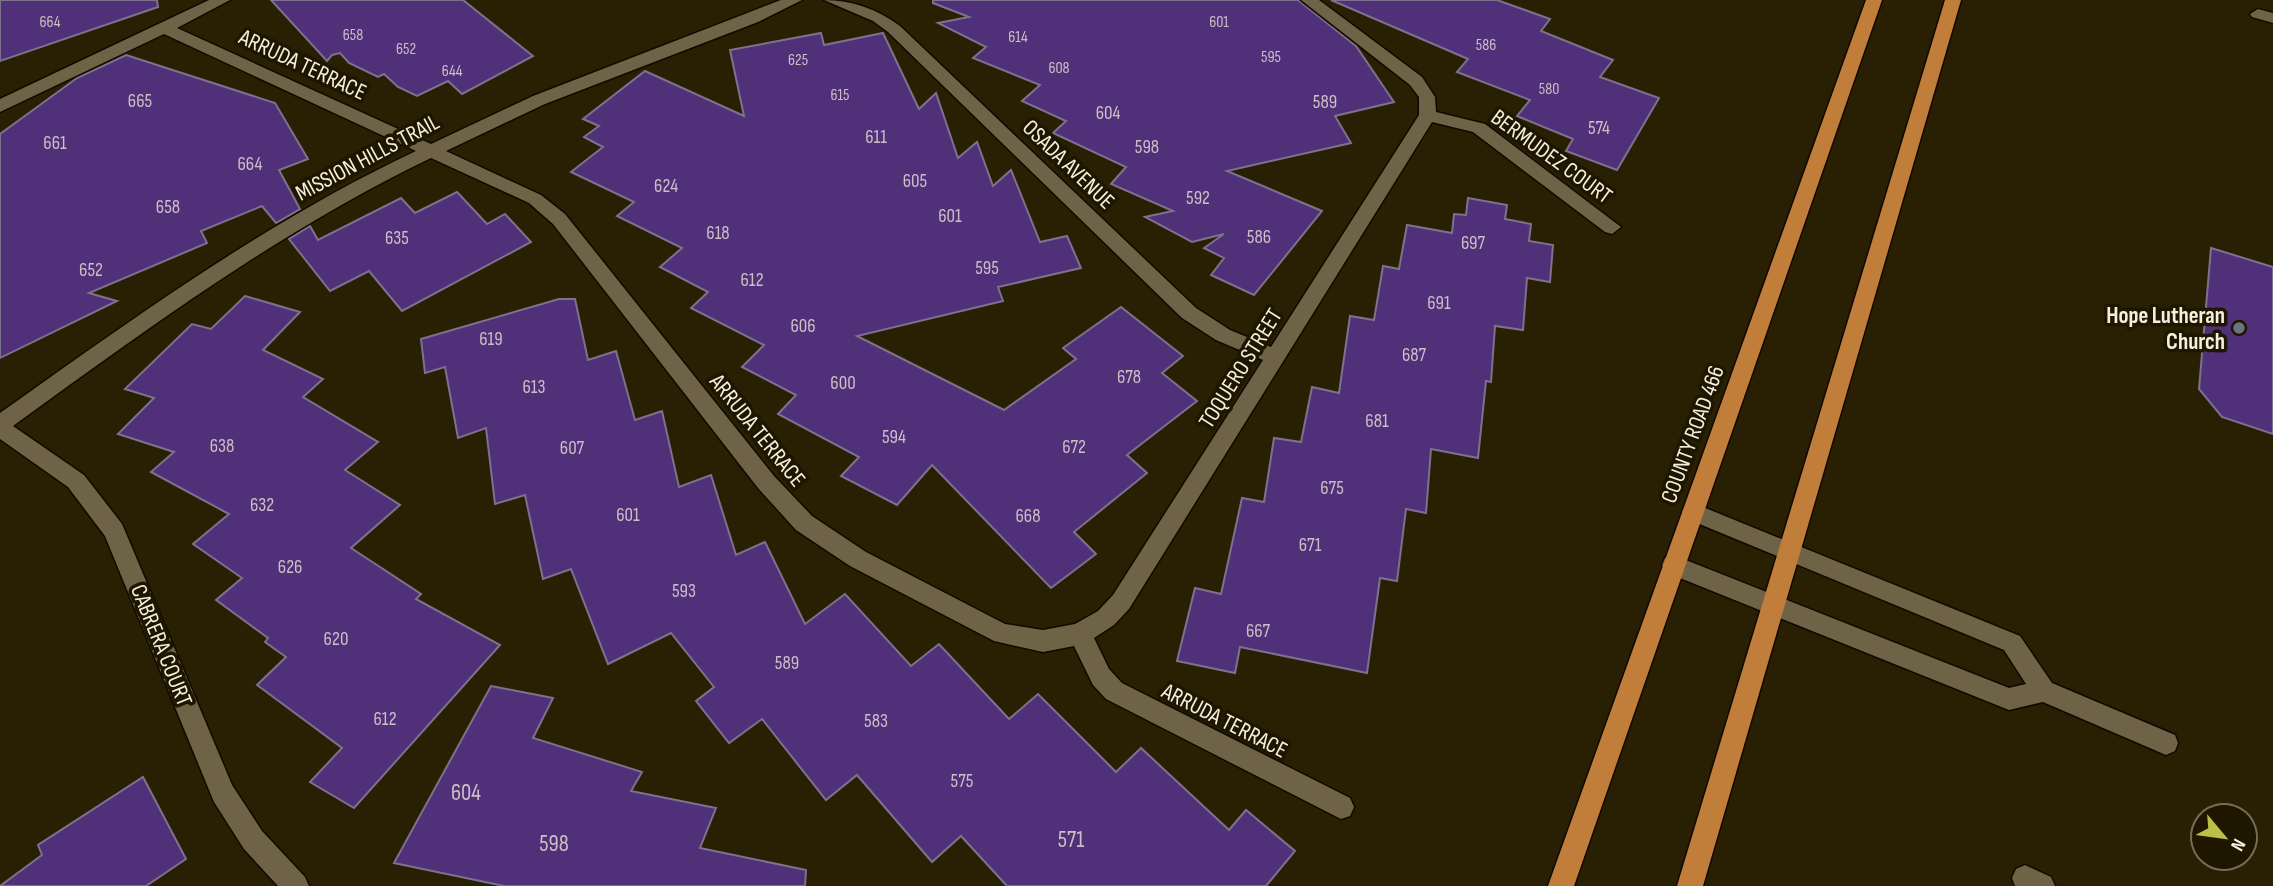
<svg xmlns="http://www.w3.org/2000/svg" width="2273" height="886" viewBox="0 0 2273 886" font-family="'Sofia Sans Condensed',sans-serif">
  <rect width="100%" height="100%" fill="#292004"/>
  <!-- building -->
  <g fill="#503079" stroke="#7c728e" stroke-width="2">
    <polygon points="0,0 157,0 158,7 0,61"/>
    <polygon points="271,0 463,0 533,56 462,94 448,81 417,96 398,87 384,74 378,77 349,63 340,53 332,55 327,61"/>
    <polygon points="933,0 1298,0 1356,46 1394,102 1335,116 1351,143 1227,171 1322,211 1254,295 1211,275 1224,258 1204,248 1224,234 1192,242 1145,217 1173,211 1111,184 1126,167 1053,133 1066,121 1022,101 1040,85 973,58 986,47 938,23 969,17 933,3"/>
    <polygon points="1331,0 1497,0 1550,19 1541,31 1613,60 1600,77 1659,98 1617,170 1566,151 1573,139 1517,116 1530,100 1457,72 1468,59"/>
    <polygon points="821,33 824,45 883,33 919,109 936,93 958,158 977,142 993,186 1011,170 1040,242 1067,236 1081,268 998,287 1003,301 857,336 1004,410 1076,359 1063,348 1121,307 1183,356 1162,373 1197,401 1127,455 1147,473 1074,532 1096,554 1051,588 932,465 897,505 841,476 859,457 778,414 796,395 742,367 764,345 691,308 708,292 660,267 682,248 617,216 634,202 571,172 603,147 584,137 599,126 583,119 645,71 744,116 730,50"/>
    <polygon points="126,55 275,103 308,159 279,170 300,209 276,223 262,206 201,231 207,243 89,293 117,301 0,358 0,134 77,78"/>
    <polygon points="457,192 487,224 505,214 531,242 402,311 369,271 330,291 289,239 310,226 318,240 401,198 415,213"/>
    <polygon points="1468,198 1507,205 1505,219 1531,224 1529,241 1553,245 1550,282 1527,278 1523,330 1495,326 1491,382 1486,381 1478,458 1431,449 1426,513 1406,509 1397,581 1380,578 1367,673 1240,647 1235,673 1177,661 1195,588 1221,594 1242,498 1264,502 1274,438 1301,442 1312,387 1339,393 1350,316 1374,320 1383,266 1399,269 1407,225 1452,233 1454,214 1466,215"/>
    <polygon points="2211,248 2273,267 2273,434 2222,417 2199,389"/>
    <polygon points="245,296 300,312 263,350 323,379 303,397 378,442 345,470 400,505 351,548 421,594 416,599 500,645 354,808 310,782 342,748 257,685 286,657 265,642 268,638 216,600 242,578 193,544 229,514 151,472 174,452 118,434 154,398 125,389 192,324 211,329"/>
    <polygon points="559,299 575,299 588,360 616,351 635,420 662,411 679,487 711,475 736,555 765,542 805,624 845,594 911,666 939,644 1009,719 1038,694 1116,772 1141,748 1229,830 1246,810 1295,851 1266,886 1007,886 961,836 932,862 857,775 826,800 762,719 729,743 696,701 714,687 671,633 608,664 571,569 543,579 525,495 495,504 486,428 458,438 445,367 425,373 421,339"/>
    <polygon points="491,686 553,698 533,738 642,772 631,791 716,808 700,848 806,870 805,886 504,886 394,863"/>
    <polygon points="143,777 186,859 146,886 0,886 42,855 38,845"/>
  </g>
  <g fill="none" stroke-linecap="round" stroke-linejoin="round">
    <defs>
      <g id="minor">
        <path d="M 209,0 L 230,0 L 177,28 L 431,144 L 533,96 L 781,0 L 802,0 L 758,22 L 545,104 L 446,151 L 541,195 L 565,214 L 774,476 L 812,516 L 866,552 L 1005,624 L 1043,630 L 1075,624 L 1098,611 L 1113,595 L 1263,360 L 1216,340 L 1182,318 L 888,32 L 873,21 L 824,0 C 852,0 877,9 900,26 L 1196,308 L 1230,330 L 1271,347 L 1419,115 L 1419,97 L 1410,85 L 1301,0 L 1319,0 L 1422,77 L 1435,97 L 1436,112 L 1485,124 L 1621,227 L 1612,234 L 1605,232 L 1473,132 L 1432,122 L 1129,609 L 1114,625 L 1094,638 L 1109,669 L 1122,683 L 1350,798 L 1354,807 L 1350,816 L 1341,819 L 1106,699 L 1093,685 L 1074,646 L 1043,652 L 994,641 L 850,566 L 796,530 L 758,488 L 553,224 L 529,203 L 431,158 C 281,230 147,329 13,426 L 84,475 L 122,524 L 232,785 L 262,831 L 305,877 L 309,886 L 278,886 L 244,849 L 214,802 L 105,536 L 68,487 L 0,439 L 0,413 C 134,318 267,221 416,151 L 164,34 L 0,112 L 0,99 Z"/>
        <polygon points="2258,9 2273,13 2273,23 2252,17 2250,14"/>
        <polygon points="1693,503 2020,636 2052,683 2175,735 2178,743 2175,751 2166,755 2043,702 2009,710 1665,572 1662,565 1665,558 1673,555 2009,688 2026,684 2004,650 1685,518 1682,512 1685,506"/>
        <polygon points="2025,865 2051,877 2055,886 2015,886 2012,878 2016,869"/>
      </g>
      <g id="major">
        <polygon points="1866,0 1882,0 1574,886 1548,886"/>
        <polygon points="1945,0 1961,0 1703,886 1677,886"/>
      </g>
    </defs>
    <!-- minor casing -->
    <use href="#minor" stroke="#110900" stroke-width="3"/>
    <!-- major casing -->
    <use href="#major" stroke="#110900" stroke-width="3"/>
    <!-- minor -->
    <use href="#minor" fill="#6e6347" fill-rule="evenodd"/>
    <!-- major -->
    <use href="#major" fill="#c17d3a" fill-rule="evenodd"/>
  </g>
  <!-- markers -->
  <circle fill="#6b7280" stroke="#1f1600" stroke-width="2.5" cx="2239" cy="328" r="7"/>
  <g text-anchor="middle" stroke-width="7" stroke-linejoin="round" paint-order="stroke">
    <!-- far-number labels -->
    <g font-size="16" fill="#ccbfc6">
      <text x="50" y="27">664</text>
      <text x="1219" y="27">601</text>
      <text x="353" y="40">658</text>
      <text x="1018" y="42">614</text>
      <text x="1486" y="50">586</text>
      <text x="406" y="54">652</text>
      <text x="1271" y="62">595</text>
      <text x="798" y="65">625</text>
      <text x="1059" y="73">608</text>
      <text x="452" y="76">644</text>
      <text x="1549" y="94">580</text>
      <text x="840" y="100">615</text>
    </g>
    <!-- number labels -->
    <g font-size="19" fill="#ccbfc6">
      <text x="140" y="107">665</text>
      <text x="1325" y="108">589</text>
      <text x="1108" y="119">604</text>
      <text x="1599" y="134">574</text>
      <text x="876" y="143">611</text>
      <text x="55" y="149">661</text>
      <text x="1147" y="153">598</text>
      <text x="250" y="170">664</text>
      <text x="915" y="187">605</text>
      <text x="666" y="192">624</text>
      <text x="1198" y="204">592</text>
      <text x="168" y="213">658</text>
      <text x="950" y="222">601</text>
      <text x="718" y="239">618</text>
      <text x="1259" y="243">586</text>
      <text x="397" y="244">635</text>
      <text x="1473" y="249">697</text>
      <text x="987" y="274">595</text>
      <text x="91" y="276">652</text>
      <text x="752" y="286">612</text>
      <text x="1439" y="309">691</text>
      <text x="803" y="332">606</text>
      <text x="491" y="345">619</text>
      <text x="1414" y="361">687</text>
      <text x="1129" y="383">678</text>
      <text x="843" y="389">600</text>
      <text x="534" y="393">613</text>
      <text x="1377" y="427">681</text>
      <text x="894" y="443">594</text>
      <text x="222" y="452">638</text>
      <text x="1074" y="453">672</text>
      <text x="572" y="454">607</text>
      <text x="1332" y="494">675</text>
      <text x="262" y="511">632</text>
      <text x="628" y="521">601</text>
      <text x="1028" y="522">668</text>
      <text x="1310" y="551">671</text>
      <text x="290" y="573">626</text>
      <text x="684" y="597">593</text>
      <text x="1258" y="637">667</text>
      <text x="336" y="645">620</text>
      <text x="787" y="669">589</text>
      <text x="385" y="725">612</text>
      <text x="876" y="727">583</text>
      <text x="962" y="787">575</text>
    </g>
    <!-- street labels -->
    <g font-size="23" fill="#f5efdf" stroke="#1f1600">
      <text transform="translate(303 64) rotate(25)" y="8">ARRUDA TERRACE</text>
      <text transform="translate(1552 156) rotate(36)" y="8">BERMUDEZ COURT</text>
      <text transform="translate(367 157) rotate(-28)" y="8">MISSION HILLS TRAIL</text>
      <text transform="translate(1069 164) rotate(44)" y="8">OSADA AVENUE</text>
      <text transform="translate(1240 368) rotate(-58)" y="8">TOQUERO STREET</text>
      <text transform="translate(758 430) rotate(51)" y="8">ARRUDA TERRACE</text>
      <text transform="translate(1692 434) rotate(-70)" y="8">COUNTY ROAD 466</text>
      <text transform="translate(162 645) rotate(68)" y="8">CABRERA COURT</text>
      <text transform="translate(1225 720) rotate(27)" y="8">ARRUDA TERRACE</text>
    </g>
    <!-- poi labels -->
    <g font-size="23" font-weight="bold" fill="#f5efdf" stroke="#1f1600" text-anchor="end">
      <text x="2225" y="323">Hope Lutheran<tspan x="2225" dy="26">Church</tspan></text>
    </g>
    <!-- near-number labels -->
    <g font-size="23" fill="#ccbfc6">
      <text x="466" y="800">604</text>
      <text x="1071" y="847">571</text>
      <text x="554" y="851">598</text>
    </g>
  </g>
  <!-- north arrow -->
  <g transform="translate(2224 837) rotate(119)"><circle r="33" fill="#1f1600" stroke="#756d59" stroke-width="2"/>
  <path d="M0-5L12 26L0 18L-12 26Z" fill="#bac045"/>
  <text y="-10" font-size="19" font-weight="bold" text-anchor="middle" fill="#f5efdf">N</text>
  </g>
</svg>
